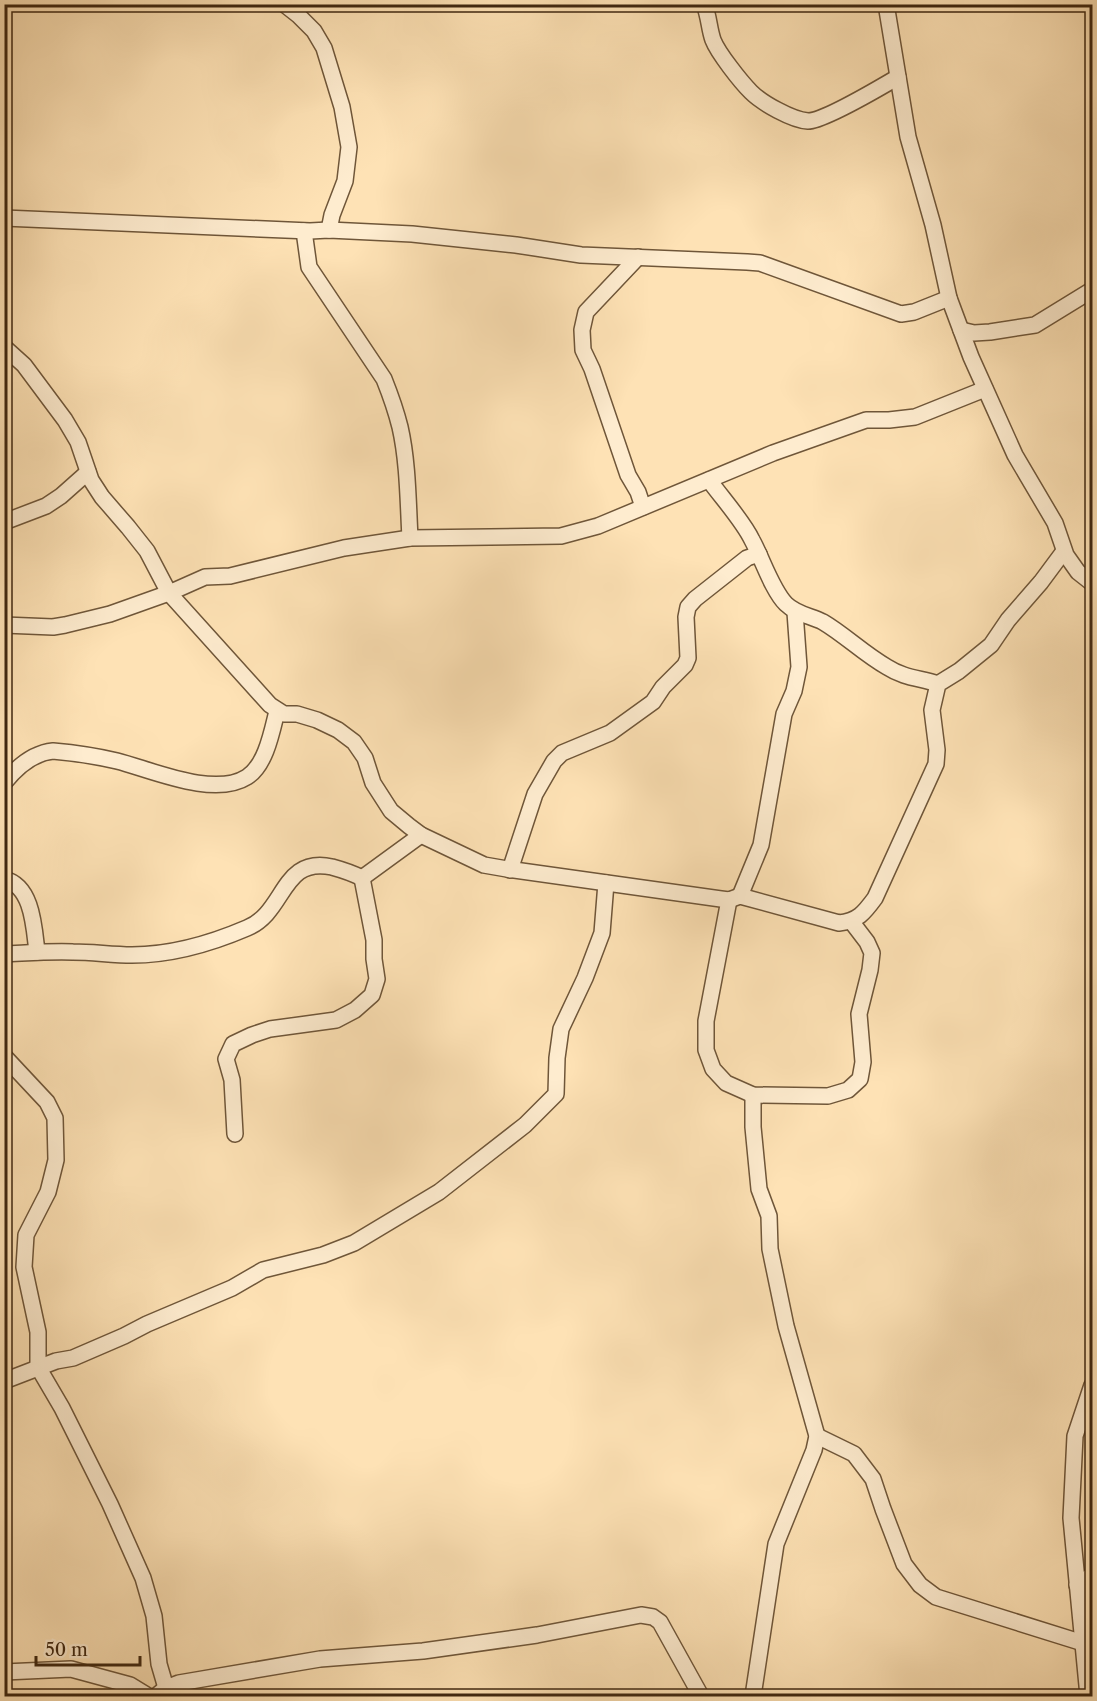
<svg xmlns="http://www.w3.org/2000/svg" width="1097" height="1701" viewBox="0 0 1097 1701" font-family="'Libre Caslon Text',serif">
  <rect width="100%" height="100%" fill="#fee2b5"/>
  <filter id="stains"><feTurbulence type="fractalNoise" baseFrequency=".00333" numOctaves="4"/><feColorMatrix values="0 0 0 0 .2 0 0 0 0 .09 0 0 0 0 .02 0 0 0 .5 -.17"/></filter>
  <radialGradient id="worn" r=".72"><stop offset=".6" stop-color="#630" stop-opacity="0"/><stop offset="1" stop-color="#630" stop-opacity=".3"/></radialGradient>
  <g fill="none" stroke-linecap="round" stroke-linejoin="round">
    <defs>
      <g id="minor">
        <polyline points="284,4 298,15 314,31 324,48 342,107 349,147 345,181 332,215 329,230"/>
        <path d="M 704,4 C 709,16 709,29 713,40 C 718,53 741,82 751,92 C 762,103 792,120 808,121 C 824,121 881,87 898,77"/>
        <polyline points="886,4 908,137 933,225 949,298 971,357 1015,455 1055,523 1066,555 1078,572 1092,583"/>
        <polyline points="4,218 310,231 329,230 412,234 516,245 581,255 747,262 760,263 901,314 914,312 949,298"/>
        <path d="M 304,231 L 309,267 L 384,379 C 390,394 396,411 400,427 C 408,462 408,502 410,538"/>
        <polyline points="638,257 586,312 582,330 583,350 592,369 628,475 638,492 643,507"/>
        <polyline points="961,330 974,333 990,332 1035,325 1092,290"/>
        <path d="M 4,347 L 24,365 L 65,420 L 78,442 L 91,480 L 102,497 L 128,527 L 147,551 L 169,593 L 270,705 L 284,714 L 297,714 L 317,720 L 338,730 L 354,742 L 365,758 L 373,783 L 391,811 L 409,826 L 421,835 L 484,865 L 507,869 L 721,899 L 729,900 L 740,896 L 839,923 C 858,921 864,913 875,898 L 936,764 L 937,750 L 932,710 L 938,684 L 959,671 L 991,645 L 1008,620 L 1041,582 L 1064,551"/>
        <path d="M 709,480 C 722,498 743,521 752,540 C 762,558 772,590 786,604 C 796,614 811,616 823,622 C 845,635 864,654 887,667 C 904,678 920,678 938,684"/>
        <polyline points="4,522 46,506 61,496 88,472"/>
        <polyline points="4,625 53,627 65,625 110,614 169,593 205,577 230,576 344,548 410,538 561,536 598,526 773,453 866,420 889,420 915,417 985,389"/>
        <path d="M 4,783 C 16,768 33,753 53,751 C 75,753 96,756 117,761 C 152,770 214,798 247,777 C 266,765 272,731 277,711"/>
        <polyline points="510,870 535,794 554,761 562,753 610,733 653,702 663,687 685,665 688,658 686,617 688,607 695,599 747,558 759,554"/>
        <polyline points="362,878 421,835"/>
        <path d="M 4,879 C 33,886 34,928 37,952"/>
        <polyline points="740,896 761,845 784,714 794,691 799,667 795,612"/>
        <polyline points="729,900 706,1021 706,1050 713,1069 726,1083 753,1095 828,1096 848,1090 860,1079 863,1062 859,1014 870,970 872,953 867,942 851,921"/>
        <path d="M 4,954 C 27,953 50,951 73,952 C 93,952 112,955 132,955 C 170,955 212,943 247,928 C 286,912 281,856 332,867 C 343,870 352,873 362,878"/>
        <polyline points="4,1056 47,1102 55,1118 56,1160 48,1192 26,1235 24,1267 38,1332 38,1367 62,1408 110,1504 143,1578 154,1616 159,1664 166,1688"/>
        <polyline points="753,1095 753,1127 759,1189 769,1216 770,1249 786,1326 817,1436 814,1450 776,1544 753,1696"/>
        <polyline points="235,1134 232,1080 226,1059 233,1044 252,1035 270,1029 336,1020 355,1010 372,995 377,979 374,959 374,940 362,878"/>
        <polyline points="4,1381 56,1361 73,1358 124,1336 147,1324 232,1288 263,1270 323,1255 354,1243 439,1192 525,1125 556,1094 557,1058 561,1029 585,978 602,933 606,883"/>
        <polyline points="817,1436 854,1454 873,1479 883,1509 904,1564 920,1585 936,1597 1083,1643"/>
        <polyline points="1077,1585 1092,1575"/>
        <polyline points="4,1672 71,1669 130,1685 148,1696"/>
        <polyline points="156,1696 166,1688 179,1683 320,1659 423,1651 537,1635 641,1615 653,1617 660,1622 701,1696"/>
        <polyline points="1088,1696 1071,1518 1075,1436 1092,1385"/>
      </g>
    </defs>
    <!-- minor casing -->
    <use href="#minor" stroke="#6f5639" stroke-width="18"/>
    <!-- minor -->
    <use href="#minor" stroke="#feeccf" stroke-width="15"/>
  </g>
  <!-- margin -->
  <rect width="1097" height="1701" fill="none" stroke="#fee2b5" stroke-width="24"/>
  <rect x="6" y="6" width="1085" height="1689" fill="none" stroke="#3f2710" stroke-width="3"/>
  <rect x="12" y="12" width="1073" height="1677" fill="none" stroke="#3f2710" stroke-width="1.5"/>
  <!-- scale -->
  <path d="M36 1656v9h104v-9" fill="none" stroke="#3f2710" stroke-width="3"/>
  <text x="45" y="1656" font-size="18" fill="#3f2710" stroke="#feeccf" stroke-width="4.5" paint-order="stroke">50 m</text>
  <rect width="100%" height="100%" filter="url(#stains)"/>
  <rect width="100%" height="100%" fill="url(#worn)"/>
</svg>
